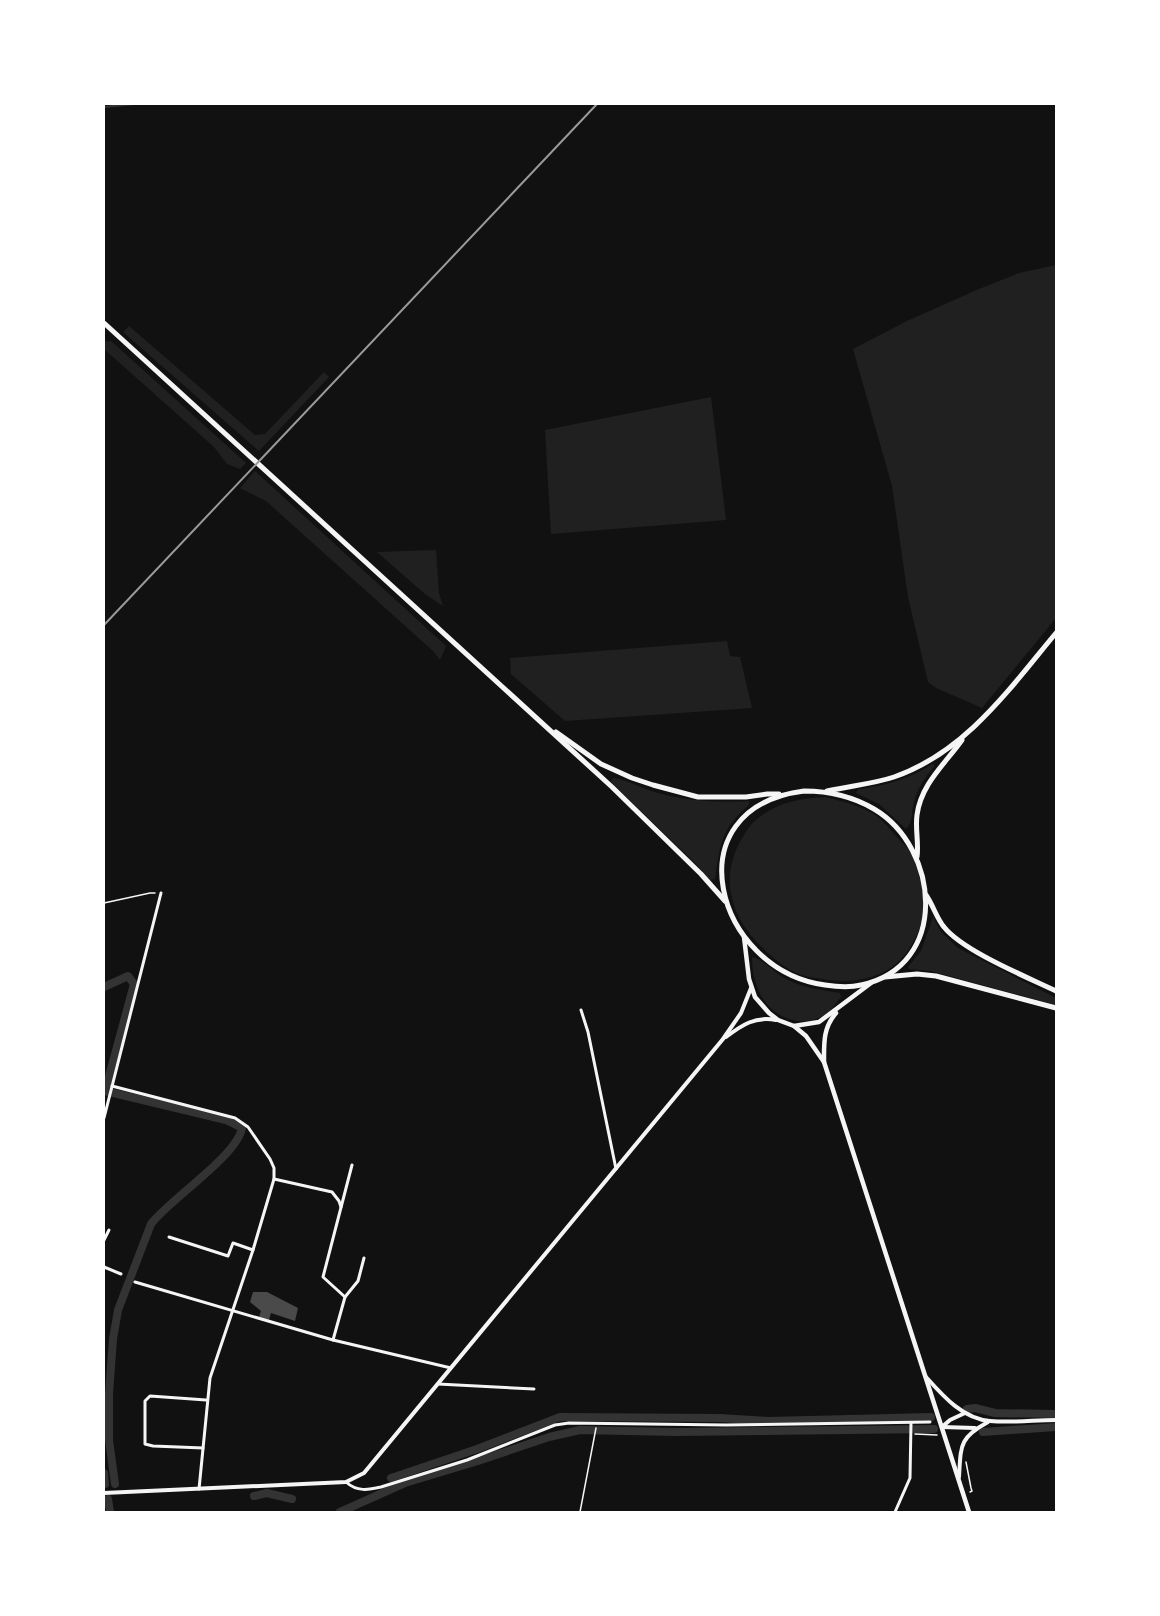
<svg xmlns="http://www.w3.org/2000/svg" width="1160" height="1616" viewBox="0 0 1160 1616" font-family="'PT Sans Narrow',sans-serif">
  <rect width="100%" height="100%" fill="#111"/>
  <!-- green -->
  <g fill="#202020">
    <polygon points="1056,265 1056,618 982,708 936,688 928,682 908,597 892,486 853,349 909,320 979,289 1019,273"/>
    <polygon points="129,326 255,435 265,434 324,372 329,377 259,451 123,332"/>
    <polygon points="111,341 246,463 240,469 227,464 214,447 104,349 104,342"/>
    <polygon points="711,397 726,520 551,534 545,430"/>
    <polygon points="255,471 446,646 440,660 433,651 266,501 240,488"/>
    <polygon points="436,550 439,593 443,606 425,594 377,552"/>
    <polygon points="727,641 730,656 740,657 752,708 565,721 511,674 510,658"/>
    <path d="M 932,764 L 934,764 L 934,767 C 924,778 916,791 913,806 C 911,815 913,822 906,829 L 879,804 L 856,793 L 858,789 C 884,786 910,779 932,764 Z"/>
    <path d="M 613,778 C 628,780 643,789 658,793 C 689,801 717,803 749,801 L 749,805 C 721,828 720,846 715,879 L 710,880 L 696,864 L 611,782 Z"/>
    <path d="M 825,797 C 841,801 858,805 872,813 C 881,818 888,827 895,835 C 901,842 911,850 915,859 C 932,893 925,938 897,963 C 879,979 852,983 829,980 C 817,978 804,977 794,972 C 784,967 776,960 768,953 C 734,923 717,883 741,840 C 746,831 752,822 761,816 C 779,802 802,798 825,797 Z"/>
    <polygon points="933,917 941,932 958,948 1056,998 1056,1005 931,971 909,969 908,967 921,951"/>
    <path d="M 752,957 C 765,960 775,974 788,980 C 804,988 822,990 840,993 L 841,997 C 836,1003 831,1011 825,1015 C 817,1020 806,1022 797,1021 C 765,1015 752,987 752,957 Z"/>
  </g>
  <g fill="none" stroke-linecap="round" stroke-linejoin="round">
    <!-- stream -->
    <polyline stroke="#333" stroke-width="2" points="104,107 134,104"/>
    <!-- canal -->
    <g stroke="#333" stroke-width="8">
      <path d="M 104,987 L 128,976 L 134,984 L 105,1091 L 226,1120 L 242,1128 C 237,1156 170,1199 151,1224 L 118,1310 L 113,1339 L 109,1394 L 109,1440 L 115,1484"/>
      <polyline points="967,1409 975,1408 995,1413 1056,1414"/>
      <polyline points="983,1432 1056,1427"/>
      <polyline points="104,1473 105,1484"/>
      <polyline points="391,1478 477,1449 560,1417 720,1418 768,1421 931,1417"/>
      <polyline points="254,1496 267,1493 292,1499"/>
      <polyline points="108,1499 110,1512"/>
      <polyline points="340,1512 405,1483 478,1461 549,1437 580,1430 676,1432 934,1429"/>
    </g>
  </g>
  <!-- building -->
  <polygon fill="#4a4a4a" points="253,1292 267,1292 298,1308 295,1321 271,1313 269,1320 259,1317 261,1311 250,1302"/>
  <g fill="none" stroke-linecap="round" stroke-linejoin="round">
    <!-- path -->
    <g stroke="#f5f5f5" stroke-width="1.5">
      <polyline points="104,903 150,893 155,893"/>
      <polyline points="915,1434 937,1435"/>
      <polyline points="966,1462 971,1488 972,1491 970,1492"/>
      <polyline points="580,1512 596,1428"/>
    </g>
    <!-- minor -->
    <g stroke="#f5f5f5" stroke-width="3">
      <polyline points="581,1010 588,1032 616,1169"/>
      <polyline points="112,1086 235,1118 248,1127 270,1159 274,1168 274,1179 253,1250 210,1378 199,1489"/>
      <polyline points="104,1118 161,893"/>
      <polyline points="274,1179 332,1192 339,1201 341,1207"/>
      <polyline points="169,1237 228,1256 233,1243 253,1250"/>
      <polyline points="104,1240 109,1230"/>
      <polyline points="104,1267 121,1274"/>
      <polyline points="135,1282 333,1340 451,1368"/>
      <polyline points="345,1297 323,1277 352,1165"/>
      <polyline points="333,1340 345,1297 358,1281 364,1258"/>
      <polyline points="438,1384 534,1389"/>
      <polyline points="203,1448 153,1446 145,1444 145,1401 150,1396 206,1400"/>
      <path d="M 346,1482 C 357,1492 368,1490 381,1487 L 467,1460 L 555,1425 L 569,1423 L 726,1425 L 930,1422"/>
      <polyline points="895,1512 910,1478 911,1423"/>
    </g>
    <!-- tertiary -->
    <g stroke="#f5f5f5" stroke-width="4">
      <path d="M 726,1037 C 742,1025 755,1016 776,1020"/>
      <path d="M 926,1377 C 943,1396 963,1419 990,1421 C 1012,1423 1035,1420 1056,1420"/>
      <polyline points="942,1427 975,1428"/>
      <polyline points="942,1427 950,1420 965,1413"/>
      <path d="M 959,1477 C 961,1445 959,1438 988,1422"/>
      <polyline points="104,1493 346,1482 364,1473 723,1039 741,1013 751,988"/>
    </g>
    <!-- secondary -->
    <g stroke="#f5f5f5" stroke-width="4.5">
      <polyline points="744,937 749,979 755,997 769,1013 778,1020 794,1026 806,1036 824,1062 969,1512"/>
      <polyline points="794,1026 819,1022 871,983"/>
      <path d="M 824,1062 C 824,1043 823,1028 836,1013"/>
    </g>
    <!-- primary -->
    <g stroke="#f5f5f5" stroke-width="5">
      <polyline points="104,323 612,787 701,874 725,901"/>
      <polyline points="556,732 601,764 632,778 653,785 698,797 746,797 767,794 779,794"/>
      <path d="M 804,791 C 829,791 852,796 874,809 C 940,848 950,966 861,985 C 849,988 838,987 825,985 C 715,970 671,808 804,791 Z"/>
      <path d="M 827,791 C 849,786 873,784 894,777 C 966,752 1010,688 1056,633"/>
      <path d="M 917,857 C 919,843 915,829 917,815 C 921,784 945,764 962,740"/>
    </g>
    <!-- trunk -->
    <g stroke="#f5f5f5" stroke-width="5">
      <path d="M 926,895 C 933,905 937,919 944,927 C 963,951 1027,977 1056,991"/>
      <polyline points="885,977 917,974 936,976 1056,1008"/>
    </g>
    <!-- rail -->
    <polyline stroke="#9a9a9a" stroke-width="2" points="104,625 597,104"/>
  </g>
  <!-- border -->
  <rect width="1160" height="1616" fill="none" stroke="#ffffff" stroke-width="210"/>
</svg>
